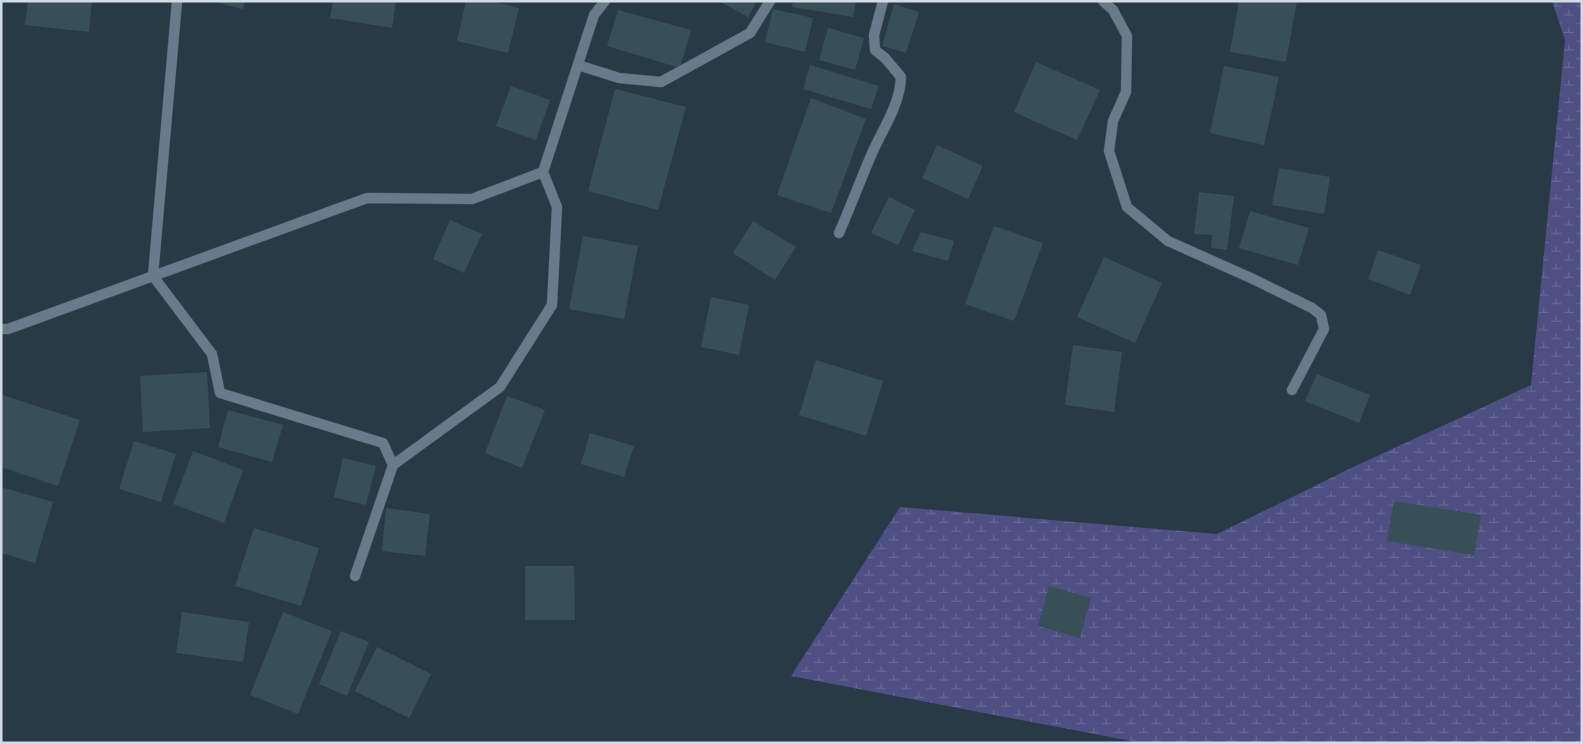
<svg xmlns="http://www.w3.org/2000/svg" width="1583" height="744" viewBox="0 0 1583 744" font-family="'IBM Plex Serif',serif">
  <defs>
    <pattern id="wetland-marsh" width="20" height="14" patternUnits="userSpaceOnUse" patternTransform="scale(1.25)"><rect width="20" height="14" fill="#4e4f83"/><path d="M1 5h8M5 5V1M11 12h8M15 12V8" fill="none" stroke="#666894"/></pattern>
  </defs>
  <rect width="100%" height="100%" fill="#293a47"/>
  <!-- wetland -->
  <polygon fill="url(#wetland-marsh)" points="1552,1 1582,1 1582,743 1141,743 791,676 900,507 1217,534 1349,469 1531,385 1565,40"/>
  <!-- building -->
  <g fill="#384f58">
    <polygon points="28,1 92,1 89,32 25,25"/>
    <polygon points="212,1 245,1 243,9"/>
    <polygon points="333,1 396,1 392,28 330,18"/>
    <polygon points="466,1 491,1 519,8 508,53 457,41"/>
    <polygon points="719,1 757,1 748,17"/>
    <polygon points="793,1 856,1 853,17 792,7"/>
    <polygon points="1239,1 1297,1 1286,62 1230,52"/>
    <polygon points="894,4 919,12 906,53 882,46"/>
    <polygon points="773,9 813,18 805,52 765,42"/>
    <polygon points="618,10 691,30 680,68 607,46"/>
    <polygon points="828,28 864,38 855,70 819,60"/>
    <polygon points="1036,62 1100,90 1077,140 1014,112"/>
    <polygon points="810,65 879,86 871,109 803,89"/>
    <polygon points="1224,66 1279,77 1264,145 1210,133"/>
    <polygon points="511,86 550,100 536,140 496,126"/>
    <polygon points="615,89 686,107 658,210 588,191"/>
    <polygon points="811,98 866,119 831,213 777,195"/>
    <polygon points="937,145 983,166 968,199 922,178"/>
    <polygon points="1279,168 1330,177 1324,214 1272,205"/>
    <polygon points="1199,192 1234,196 1227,250 1211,248 1212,235 1194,234"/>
    <polygon points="889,197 915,210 898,245 871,233"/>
    <polygon points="1250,211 1309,228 1298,265 1239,248"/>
    <polygon points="450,220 482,234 464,273 433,259"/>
    <polygon points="753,221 796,247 775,280 733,253"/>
    <polygon points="994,226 1043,243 1014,321 965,304"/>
    <polygon points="921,232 954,241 948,261 912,251"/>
    <polygon points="583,236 638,246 624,319 569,309"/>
    <polygon points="1378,250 1421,265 1410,295 1368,279"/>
    <polygon points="1104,257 1162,283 1135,343 1077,317"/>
    <polygon points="711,297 749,305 739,355 701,347"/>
    <polygon points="1073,345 1122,352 1114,412 1065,405"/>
    <polygon points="816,360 883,381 866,436 799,415"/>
    <polygon points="207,372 210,428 143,432 140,376"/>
    <polygon points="1317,374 1370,395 1359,423 1305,401"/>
    <polygon points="2,395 80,420 58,486 1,467"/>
    <polygon points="507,396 545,410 522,468 485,453"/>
    <polygon points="228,410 283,425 272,462 218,447"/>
    <polygon points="590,433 634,446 624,477 581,464"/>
    <polygon points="134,441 176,454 161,502 119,489"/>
    <polygon points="193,451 243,470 224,523 173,504"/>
    <polygon points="343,458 376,466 366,505 334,497"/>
    <polygon points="1,487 53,502 35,563 1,553"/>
    <polygon points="1394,501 1481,515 1474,555 1387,541"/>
    <polygon points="386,508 430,514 425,556 382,551"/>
    <polygon points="254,528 319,548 301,606 235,586"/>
    <polygon points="525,566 574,566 575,620 525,620"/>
    <polygon points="1049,586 1091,598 1080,638 1038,626"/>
    <polygon points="182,612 249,622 243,662 176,653"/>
    <polygon points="283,612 332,631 298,714 250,695"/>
    <polygon points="341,631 369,642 347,696 319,684"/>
    <polygon points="377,647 431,674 409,718 355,691"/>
  </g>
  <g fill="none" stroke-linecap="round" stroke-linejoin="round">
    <defs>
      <g id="minor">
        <polyline points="177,1 153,276 212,354 220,393 383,443 393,465 355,576"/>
        <polyline points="1103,1 1113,10 1127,36 1126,92 1113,121 1109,151 1127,207 1168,241 1253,279 1312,308 1321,315 1324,329 1292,390"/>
        <polyline points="578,65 619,78 661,82 750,33 770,1"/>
        <path d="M 839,233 C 851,206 861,178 873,151 C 884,127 900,104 901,77 L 885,58 L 875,50 L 874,35 L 883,1"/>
        <polyline points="1,329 8,329 367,198 472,199 543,172"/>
        <polyline points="393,465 500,387 552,305 557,207 543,172 594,15 605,1"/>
      </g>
    </defs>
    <!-- minor casing -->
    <use href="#minor" stroke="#475560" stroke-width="11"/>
    <!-- minor -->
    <use href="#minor" stroke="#697b8a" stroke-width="10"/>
  </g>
  <!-- border -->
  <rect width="1583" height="744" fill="none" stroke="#d1dbe4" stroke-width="5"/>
</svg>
